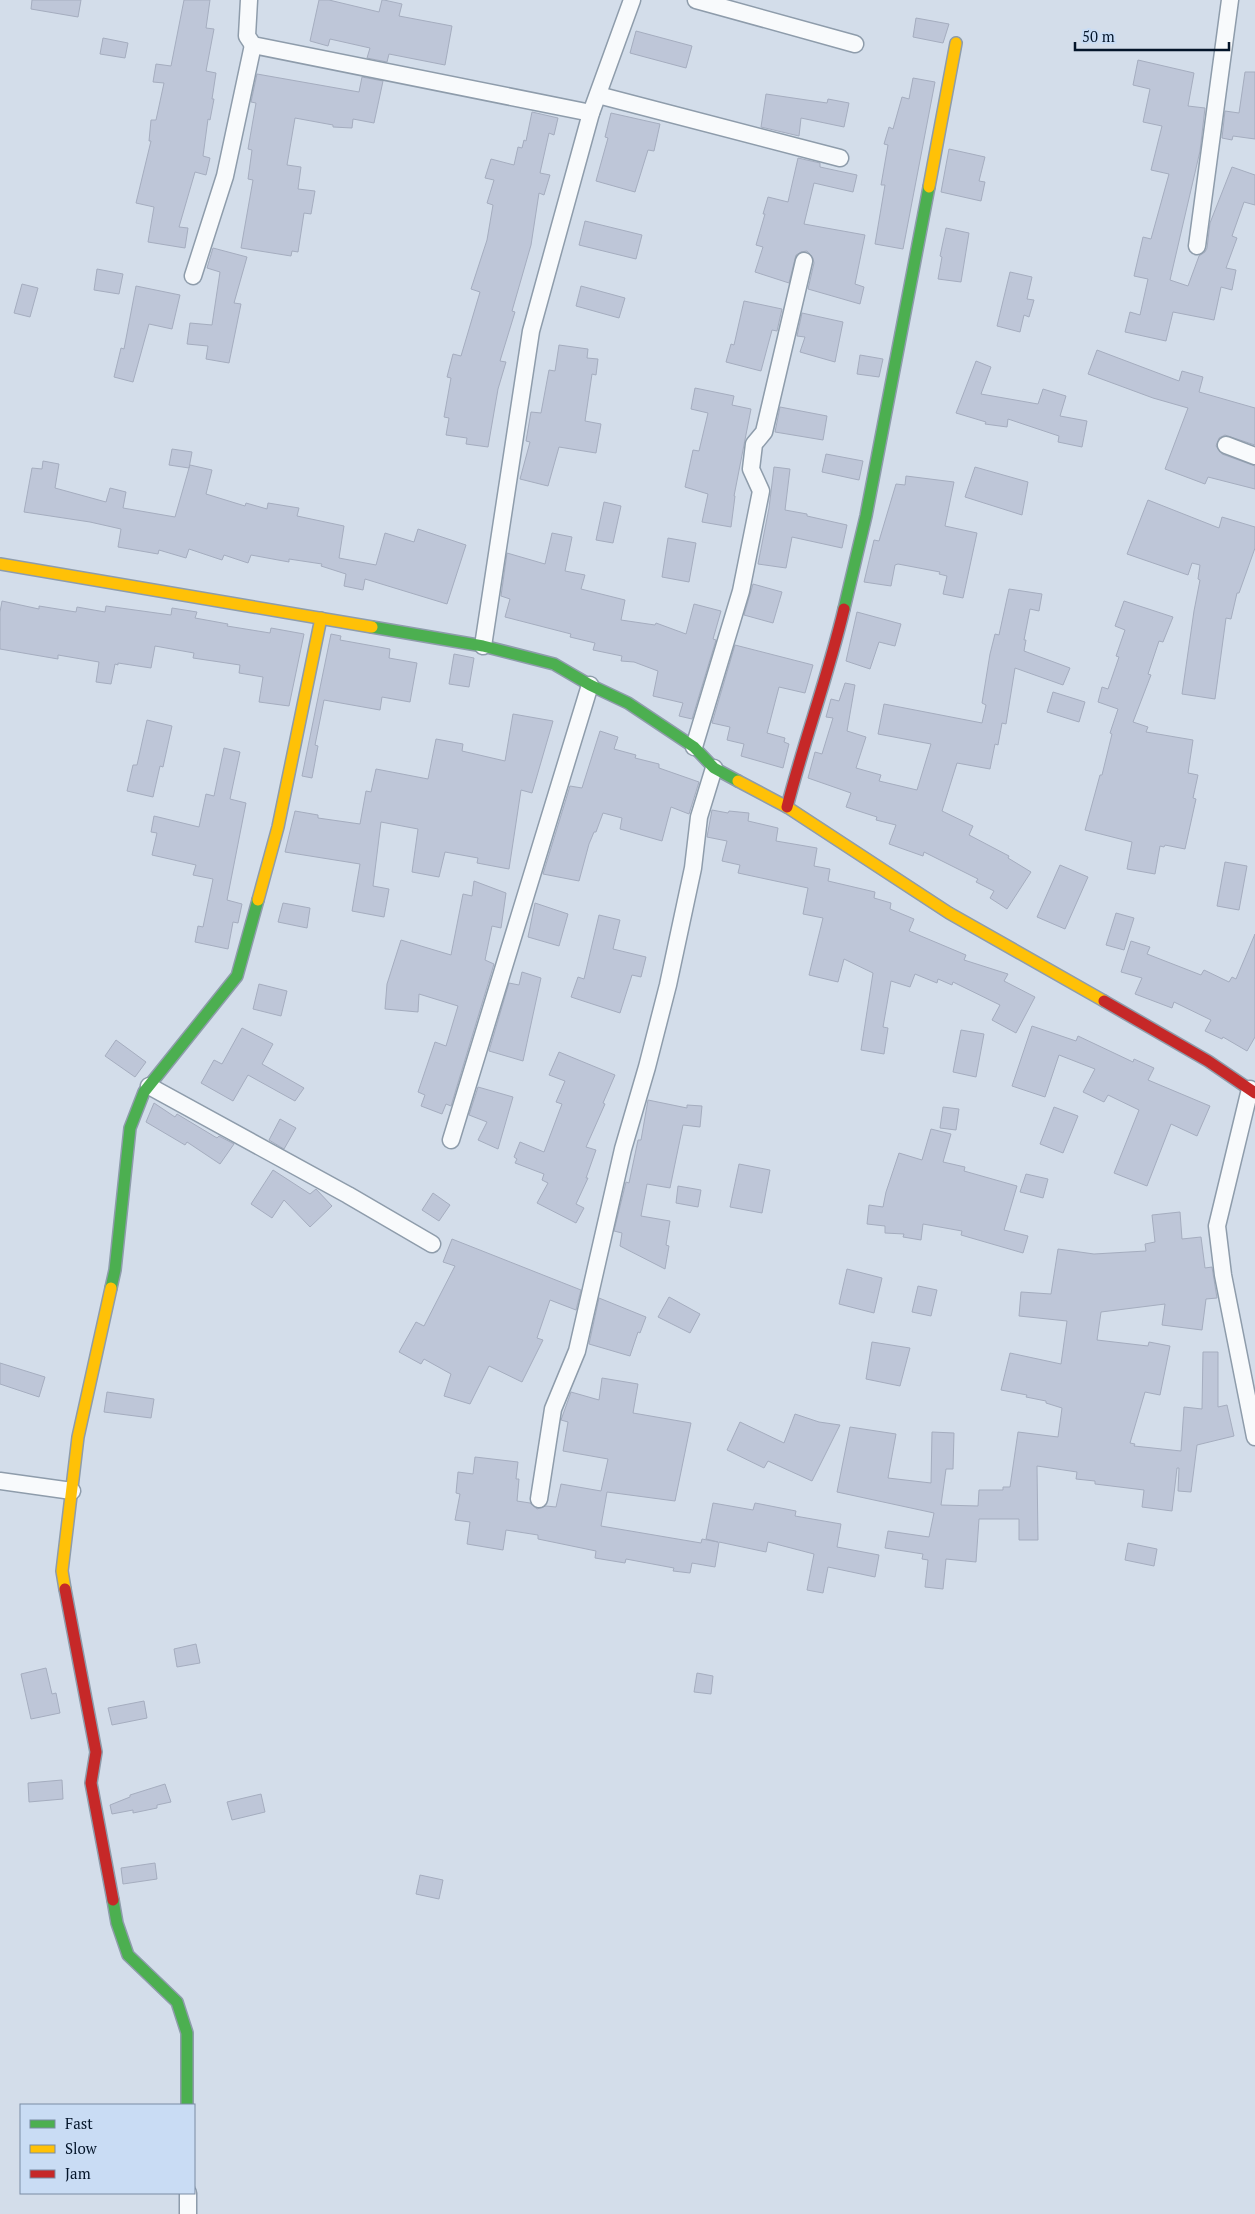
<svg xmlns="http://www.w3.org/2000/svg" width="1255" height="2214" viewBox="0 0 1255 2214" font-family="'PT Serif',serif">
  <rect width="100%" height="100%" fill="#d3ddea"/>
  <!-- building -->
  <g fill="#bec6d8" stroke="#a5adbf">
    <polygon points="32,0 81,0 78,17 31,9"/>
    <polygon points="184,0 210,0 206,28 214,29 206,71 216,73 212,99 214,99 210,120 208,119 203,156 210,158 206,175 195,172 179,227 188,228 185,248 148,242 154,207 136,203 151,141 149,141 151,120 156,120 164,83 153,82 156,64 171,66"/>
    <polygon points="319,0 329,0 379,12 382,0 384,0 402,4 399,16 452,26 445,65 389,54 387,62 367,58 370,48 330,39 328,46 310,41"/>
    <polygon points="916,18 949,24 943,43 913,37"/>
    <polygon points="636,31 692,46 686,68 630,53"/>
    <polygon points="103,38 128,43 125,58 100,54"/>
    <polygon points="1138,60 1194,73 1188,106 1205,108 1200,151 1170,280 1188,286 1199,256 1205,252 1207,248 1210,223 1232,167 1255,175 1255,205 1244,202 1232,236 1237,238 1226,268 1236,270 1232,290 1221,287 1214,320 1173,312 1166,341 1125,332 1130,312 1140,315 1148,279 1134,276 1143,237 1151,239 1169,174 1151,170 1162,126 1143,122 1150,89 1133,85"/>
    <polygon points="1245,72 1255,72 1255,139 1233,136 1232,140 1222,138 1225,111 1239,113"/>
    <polygon points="257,74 359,92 362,77 383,81 374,123 353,119 352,128 333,127 333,125 295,118 287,165 301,167 298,189 315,191 311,214 304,213 298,252 292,251 291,256 241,248 253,180 248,179 252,150 248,149 256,103 251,102"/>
    <polygon points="913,78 935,82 903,249 875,244 885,185 881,185 888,145 884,144 889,127 893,129 902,97 909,99"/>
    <polygon points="766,94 827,103 828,99 849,103 844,127 801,118 799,136 761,127"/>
    <polygon points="532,112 558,118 554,135 549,133 540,173 550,175 544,195 539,193 531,245 512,311 515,312 500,361 506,362 498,389 488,447 466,444 467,438 446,435 449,418 444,417 451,378 447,377 453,354 461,356 480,292 471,289 487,240 493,205 487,203 494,180 485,178 491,159 514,165 518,147 522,148 524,140 526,141"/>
    <polygon points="611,113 660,124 654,151 648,150 635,192 596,181 608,138 605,137"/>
    <polygon points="949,149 985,157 979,181 985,182 981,201 941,192"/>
    <polygon points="798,158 820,163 820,167 857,175 853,192 814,183 804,224 865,235 855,284 864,287 860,304 808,289 814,263 813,258 807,251 801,252 796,255 789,283 755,272 763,247 756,245 765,214 763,214 768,197 788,202"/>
    <polygon points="585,221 642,235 636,259 579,245"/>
    <polygon points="946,228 969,233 961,282 938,279 942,257 940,256"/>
    <polygon points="213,248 247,257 234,303 241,304 229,363 206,359 208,346 187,344 190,323 212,325 220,272 207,268"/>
    <polygon points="97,269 123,274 119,294 94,290"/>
    <polygon points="1010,272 1032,277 1027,299 1034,300 1029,317 1024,315 1020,332 997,326"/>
    <polygon points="22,284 38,288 30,317 14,313"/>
    <polygon points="136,286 180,295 172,329 149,324 133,382 114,377 121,348 124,349"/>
    <polygon points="581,286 625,298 619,318 576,306"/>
    <polygon points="744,301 782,309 777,331 772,330 761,371 726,362 731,344 734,345"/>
    <polygon points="802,313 843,322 835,362 800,352 805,337 797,336"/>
    <polygon points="559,345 588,349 587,358 598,359 596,375 592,374 585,421 601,424 596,453 559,447 548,486 520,479 530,442 526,441 531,412 541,413 549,370 555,371"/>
    <polygon points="1097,350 1179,381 1182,371 1203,377 1199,392 1255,408 1255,445 1225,435 1219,438 1216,446 1222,454 1255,466 1255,489 1208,477 1205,484 1165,469 1188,408 1153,398 1088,374"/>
    <polygon points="860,355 883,359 879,377 857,374"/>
    <polygon points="976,361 991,367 981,394 1038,404 1043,389 1066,396 1060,416 1087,421 1082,447 1058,442 1059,436 1008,419 1007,427 985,424 986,422 956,413"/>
    <polygon points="695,388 734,396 732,405 751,409 734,496 735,496 731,527 702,522 708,494 685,487 693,450 699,451 708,413 691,409"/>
    <polygon points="780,407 827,416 823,440 775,432"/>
    <polygon points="172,449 192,452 189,468 190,465 212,470 206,494 245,506 246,503 267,509 268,503 299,508 297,516 344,526 339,558 376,565 385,533 414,542 418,529 466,545 447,604 365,579 363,590 344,586 346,574 321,566 322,564 289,559 289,562 251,555 248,563 224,555 222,560 189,549 186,558 159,550 158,554 118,547 121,529 90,522 24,512 32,468 42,469 43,461 59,464 55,488 106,502 110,488 126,492 123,508 175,517 189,468 169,465"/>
    <polygon points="826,454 863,461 859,480 822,472"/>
    <polygon points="774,467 790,469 785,510 807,514 807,516 847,525 842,548 792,537 786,568 758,564 769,508"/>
    <polygon points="975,467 1028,482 1022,515 965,497"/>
    <polygon points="906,476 954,482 945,526 977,533 963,598 943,594 947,576 939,574 940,572 898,564 895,565 891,586 864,582 874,540 879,541 896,484 905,485"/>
    <polygon points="1148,500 1219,528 1222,517 1255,527 1255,548 1239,593 1237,593 1231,619 1226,618 1215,699 1182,694 1194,611 1200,580 1198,579 1200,565 1192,563 1188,575 1127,554"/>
    <polygon points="604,502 621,506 613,543 596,540"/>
    <polygon points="552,533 572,537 565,571 585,575 581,589 625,600 621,620 655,625 656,623 686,634 694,604 721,611 713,639 716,640 692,719 679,716 683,703 653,696 658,671 634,662 621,661 622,656 593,650 595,643 570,637 571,634 505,617 510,599 501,596 507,553 545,564"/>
    <polygon points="668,538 696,543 689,582 662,577"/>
    <polygon points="753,584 782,592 773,623 744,615"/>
    <polygon points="1009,589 1042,594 1039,611 1030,609 1024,640 1026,640 1024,651 1070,668 1063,685 1015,668 1006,724 1002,723 998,745 995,744 990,769 957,763 942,811 973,826 969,835 1009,856 1008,858 1031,872 1007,909 990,898 994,891 976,882 978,879 924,852 923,856 889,844 896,825 876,820 877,817 846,807 851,793 808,778 815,752 822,754 833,718 826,717 831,699 839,701 845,683 855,685 847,731 866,737 856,768 881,775 879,781 917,790 931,744 878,734 884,704 982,723 986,705 982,703 990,654 995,634 999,635"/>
    <polygon points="2,601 39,609 39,606 76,612 77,607 105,612 106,606 171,615 172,608 197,612 195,618 228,624 227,626 270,633 271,628 304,634 289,706 259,702 263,677 239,673 240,665 193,658 194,653 155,646 151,668 118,663 118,665 115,664 111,684 96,682 99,662 58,655 58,659 0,649 0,612"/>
    <polygon points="1124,601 1173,617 1163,642 1159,641 1148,674 1151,675 1133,722 1148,727 1146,732 1193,740 1188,773 1198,775 1193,798 1196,799 1185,849 1165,845 1164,847 1160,846 1155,874 1127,869 1132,842 1085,830 1100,775 1102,775 1112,734 1110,733 1118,709 1098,702 1102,687 1108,689 1119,657 1116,656 1125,630 1115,626"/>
    <polygon points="857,612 901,624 895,646 879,642 870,669 846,661"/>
    <polygon points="331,634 341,636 340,640 390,649 389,658 417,663 410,702 382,697 380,710 324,700 315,745 318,746 312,778 302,776"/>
    <polygon points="735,645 813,665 805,693 779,687 767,733 785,738 784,742 789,744 783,768 741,756 744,744 727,740 730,727 712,723"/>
    <polygon points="454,654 474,658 469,687 449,684"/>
    <polygon points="1053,692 1085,702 1079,722 1047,712"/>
    <polygon points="513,714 553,721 532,793 521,790 509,869 477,863 478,858 445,852 439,877 412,872 418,829 381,822 373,886 389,889 384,917 352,911 360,864 285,852 295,811 318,815 318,818 360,824 366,791 371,792 376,769 428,779 436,739 463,744 462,751 505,761"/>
    <polygon points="147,720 172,726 163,767 160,766 153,797 127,791 133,765 137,765"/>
    <polygon points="600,731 618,737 614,749 636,755 635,758 659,764 659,768 699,782 689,814 671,807 662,841 620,829 622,818 603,813 596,832 594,832 589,844 579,881 543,874 570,786 582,788"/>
    <polygon points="224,748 240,752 230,799 246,803 227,900 242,904 238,923 233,922 228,949 195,942 198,926 203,927 213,879 193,875 196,865 152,855 157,833 151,832 154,816 199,827 206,794 214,796"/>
    <polygon points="712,810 728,813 729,811 749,813 748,821 778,828 776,841 817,848 814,866 830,869 828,881 875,892 874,898 891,903 890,909 914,919 909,931 966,955 964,960 1008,974 1004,981 1035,997 1016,1033 992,1020 1000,1005 953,982 952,985 938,979 937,983 915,974 910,987 891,981 883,1027 888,1028 884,1054 861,1050 873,973 844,959 838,982 809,975 823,918 803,914 808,888 738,873 740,865 722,861 727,841 707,837"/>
    <polygon points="1225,862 1247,866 1239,910 1217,906"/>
    <polygon points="1060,865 1088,877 1065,929 1037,917"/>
    <polygon points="474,881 506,893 501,928 492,926 485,960 494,964 451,1106 446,1104 442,1114 421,1106 425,1095 418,1092 435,1042 446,1046 458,1006 419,994 418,1012 385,1009 387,984 401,940 451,955 463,894 472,896"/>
    <polygon points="283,903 310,908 307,928 278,922"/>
    <polygon points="535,903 568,914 559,946 528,937"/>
    <polygon points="1116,913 1134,918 1124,950 1106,945"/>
    <polygon points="599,915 620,920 613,949 646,957 641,977 632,975 620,1013 571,997 578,977 584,979"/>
    <polygon points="1255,934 1255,1037 1247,1051 1223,1037 1222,1039 1205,1031 1211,1020 1174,1002 1172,1008 1135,994 1142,978 1121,972 1131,941 1150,947 1147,954 1201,975 1204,970 1229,982 1232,977 1236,979"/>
    <polygon points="522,972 541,978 523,1061 489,1051 509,983 519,985"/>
    <polygon points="259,984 287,991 281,1016 253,1009"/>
    <polygon points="1032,1026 1076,1041 1078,1036 1133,1062 1134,1059 1154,1068 1148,1080 1210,1106 1197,1136 1171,1124 1147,1186 1114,1173 1139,1110 1108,1095 1104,1102 1083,1092 1095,1069 1059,1055 1045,1097 1012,1086"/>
    <polygon points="242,1028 273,1044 262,1064 304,1088 295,1101 248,1075 233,1101 201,1083 214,1060 222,1064"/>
    <polygon points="961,1030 984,1034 976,1077 953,1072"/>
    <polygon points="116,1040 146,1062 135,1077 105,1056"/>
    <polygon points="559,1052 615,1075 603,1103 605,1104 586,1147 596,1150 586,1178 588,1178 576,1204 584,1208 576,1223 537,1203 548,1183 542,1180 544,1174 515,1163 517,1159 514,1157 520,1142 544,1152 562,1104 556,1102 565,1081 549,1075"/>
    <polygon points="478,1087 513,1097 498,1149 478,1140 487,1122 469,1115"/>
    <polygon points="648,1100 687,1108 687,1105 702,1106 700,1127 683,1125 670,1188 647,1184 641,1216 670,1221 666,1245 669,1246 665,1269 620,1246 622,1233 614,1231 626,1182 629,1183 638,1140 641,1140"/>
    <polygon points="154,1103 175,1117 177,1114 217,1138 219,1136 234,1144 220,1164 187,1142 185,1145 146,1122"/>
    <polygon points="943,1107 959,1109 956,1130 940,1128"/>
    <polygon points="1054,1107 1078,1116 1063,1153 1040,1144"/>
    <polygon points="280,1119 296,1128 284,1149 269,1140"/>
    <polygon points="931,1129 951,1134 943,1162 965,1167 964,1171 1017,1186 1004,1230 1028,1236 1023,1253 961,1235 962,1231 923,1224 921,1240 903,1237 904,1234 885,1233 885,1226 867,1224 869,1205 883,1207 886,1192 899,1153 922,1160"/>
    <polygon points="739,1164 770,1170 762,1213 730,1207"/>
    <polygon points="273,1170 310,1194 316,1189 332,1206 310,1227 284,1200 272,1218 251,1204"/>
    <polygon points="1026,1174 1048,1179 1043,1198 1020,1192"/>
    <polygon points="678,1186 701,1190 698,1207 676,1203"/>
    <polygon points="433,1193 450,1205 439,1221 422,1210"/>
    <polygon points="1180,1212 1182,1239 1201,1237 1205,1268 1212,1267 1217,1298 1206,1299 1202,1330 1162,1325 1165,1304 1101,1312 1097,1340 1148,1346 1149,1342 1170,1346 1160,1395 1145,1392 1130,1443 1135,1444 1134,1446 1181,1451 1184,1407 1202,1409 1203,1352 1218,1352 1218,1407 1227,1405 1234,1436 1197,1445 1191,1492 1178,1491 1179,1468 1177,1468 1172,1511 1142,1507 1144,1490 1095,1484 1095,1481 1076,1479 1077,1472 1037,1466 1038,1540 1019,1540 1019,1519 979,1519 976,1562 946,1559 943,1589 925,1587 928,1560 922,1559 923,1554 885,1548 888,1531 929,1537 934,1513 837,1492 850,1427 896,1434 888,1478 931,1483 932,1432 954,1433 953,1469 946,1469 941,1505 978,1506 979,1490 1003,1490 1003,1487 1010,1487 1018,1432 1058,1437 1062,1408 1046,1403 1046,1401 1026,1397 1027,1395 1001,1390 1010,1353 1061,1364 1067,1321 1019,1316 1021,1292 1051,1294 1058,1249 1094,1254 1146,1251 1145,1244 1155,1242 1152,1215"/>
    <polygon points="452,1239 581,1290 576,1310 550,1300 537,1338 543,1340 522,1382 489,1366 470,1404 444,1396 451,1374 424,1359 421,1364 399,1352 416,1322 424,1326 455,1266 443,1262"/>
    <polygon points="847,1269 882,1278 874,1313 839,1304"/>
    <polygon points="918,1286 937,1290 931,1316 912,1312"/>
    <polygon points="669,1297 700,1314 690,1333 658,1317"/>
    <polygon points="599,1298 646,1317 640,1333 638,1332 630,1356 589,1344"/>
    <polygon points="872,1342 910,1348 900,1386 866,1379"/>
    <polygon points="0,1363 45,1377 39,1397 0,1384"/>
    <polygon points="602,1378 638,1384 633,1413 691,1423 675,1501 607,1492 601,1526 701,1543 702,1539 718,1542 706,1539 713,1503 753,1510 755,1503 796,1511 795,1516 841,1524 837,1547 879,1555 875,1577 828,1567 823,1593 807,1590 814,1554 768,1542 766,1552 719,1542 715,1567 692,1563 690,1573 673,1571 674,1568 626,1559 625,1563 595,1558 596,1551 538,1539 538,1535 506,1530 503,1550 467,1544 470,1522 455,1520 460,1494 456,1493 458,1472 473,1474 475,1457 518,1462 516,1479 519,1479 517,1501 530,1503 537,1509 546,1506 556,1507 561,1484 601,1491 608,1459 563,1451 568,1422 561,1420 571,1392 599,1400"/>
    <polygon points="107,1392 154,1399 151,1418 104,1412"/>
    <polygon points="795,1414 819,1422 840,1425 812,1481 768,1461 764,1468 727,1450 740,1422 784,1443"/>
    <polygon points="1128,1543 1157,1549 1154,1566 1125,1560"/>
    <polygon points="196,1644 200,1663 177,1667 174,1649"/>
    <polygon points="46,1668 52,1694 56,1693 60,1713 31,1719 21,1674"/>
    <polygon points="697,1673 713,1676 711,1694 694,1692"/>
    <polygon points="144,1701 147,1718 112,1725 108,1708"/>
    <polygon points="62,1780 63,1799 29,1802 28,1783"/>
    <polygon points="165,1784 171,1802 157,1805 157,1808 133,1813 133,1810 112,1814 110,1805 130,1797 130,1795"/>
    <polygon points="261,1794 265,1812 232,1820 227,1802"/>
    <polygon points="155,1863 157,1879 123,1884 121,1868"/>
    <polygon points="420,1875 443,1880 439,1899 416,1894"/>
  </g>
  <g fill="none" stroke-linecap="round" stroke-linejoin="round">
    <defs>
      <g id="street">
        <polyline points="249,0 247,36 253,45 591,113"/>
        <polyline points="696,0 855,44"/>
        <polyline points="598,95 840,158"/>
        <polyline points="1197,246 1230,0"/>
        <polyline points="193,276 225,176 253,45"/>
        <polyline points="1226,445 1255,456"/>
        <polyline points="483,646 531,331 591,113 632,0"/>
        <polyline points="694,747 741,591 761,491 751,469 754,444 764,432 804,261"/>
        <polyline points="149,1086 348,1195 432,1244"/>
        <polyline points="1250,1089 1217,1226 1223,1275 1255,1437"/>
        <polyline points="451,1140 590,685"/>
        <polyline points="0,1481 72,1491"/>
        <polyline points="539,1499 553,1409 577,1351 623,1149 647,1067 668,985 693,868 699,817 714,768"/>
        <polyline points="188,2193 188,2214"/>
      </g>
      <g id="fast">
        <polyline points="844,609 866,516 929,187"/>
        <polyline points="372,627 483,646 554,664 590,685 628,703 694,747 714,768 738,781"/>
        <polyline points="111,1288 115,1270 130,1128 144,1092 237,976 258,900"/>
        <polyline points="113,1900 117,1923 128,1955 177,2002 187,2033 187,2105"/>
      </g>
      <g id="slow">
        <polyline points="929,187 956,43"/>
        <polyline points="0,564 372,627"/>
        <polyline points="738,781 787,807 949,913 1104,1001"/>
        <polyline points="258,900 278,827 321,618"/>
        <polyline points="65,1589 62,1571 78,1437 111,1288"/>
      </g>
      <g id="jam">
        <path d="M 787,807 C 804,741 828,676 844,609"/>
        <polyline points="1104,1001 1208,1061 1255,1093"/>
        <polyline points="65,1589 96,1752 91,1783 113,1900"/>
      </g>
    </defs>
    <!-- street casing -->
    <use href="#street" stroke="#8e9cab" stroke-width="19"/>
    <!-- fast casing -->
    <use href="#fast" stroke="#8e9cab" stroke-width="14"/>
    <!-- slow casing -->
    <use href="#slow" stroke="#8e9cab" stroke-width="14"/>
    <!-- jam casing -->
    <use href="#jam" stroke="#8e9cab" stroke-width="14"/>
    <!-- street -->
    <use href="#street" stroke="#f8fafc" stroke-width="16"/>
    <!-- fast -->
    <use href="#fast" stroke="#4caf50" stroke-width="11"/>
    <!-- slow -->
    <use href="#slow" stroke="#ffc107" stroke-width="11"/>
    <!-- jam -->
    <use href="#jam" stroke="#c62828" stroke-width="11"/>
  </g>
  <!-- legend -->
  <rect x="20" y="2104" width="175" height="90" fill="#c9dcf4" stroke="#7a8ca3"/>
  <rect x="30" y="2120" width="25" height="8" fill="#4caf50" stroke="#7a8ca3"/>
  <text x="65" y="2129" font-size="15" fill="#04152a">Fast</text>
  <rect x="30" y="2145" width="25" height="8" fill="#ffc107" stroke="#7a8ca3"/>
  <text x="65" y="2154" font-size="15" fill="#04152a">Slow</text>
  <rect x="30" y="2170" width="25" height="8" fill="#c62828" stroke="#7a8ca3"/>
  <text x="65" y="2179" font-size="15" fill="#04152a">Jam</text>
  <!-- scale -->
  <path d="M1075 42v8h154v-8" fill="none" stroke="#04152a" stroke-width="2.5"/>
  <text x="1082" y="42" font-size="15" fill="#04152a" stroke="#c9dcf4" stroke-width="4" paint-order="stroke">50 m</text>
</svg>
